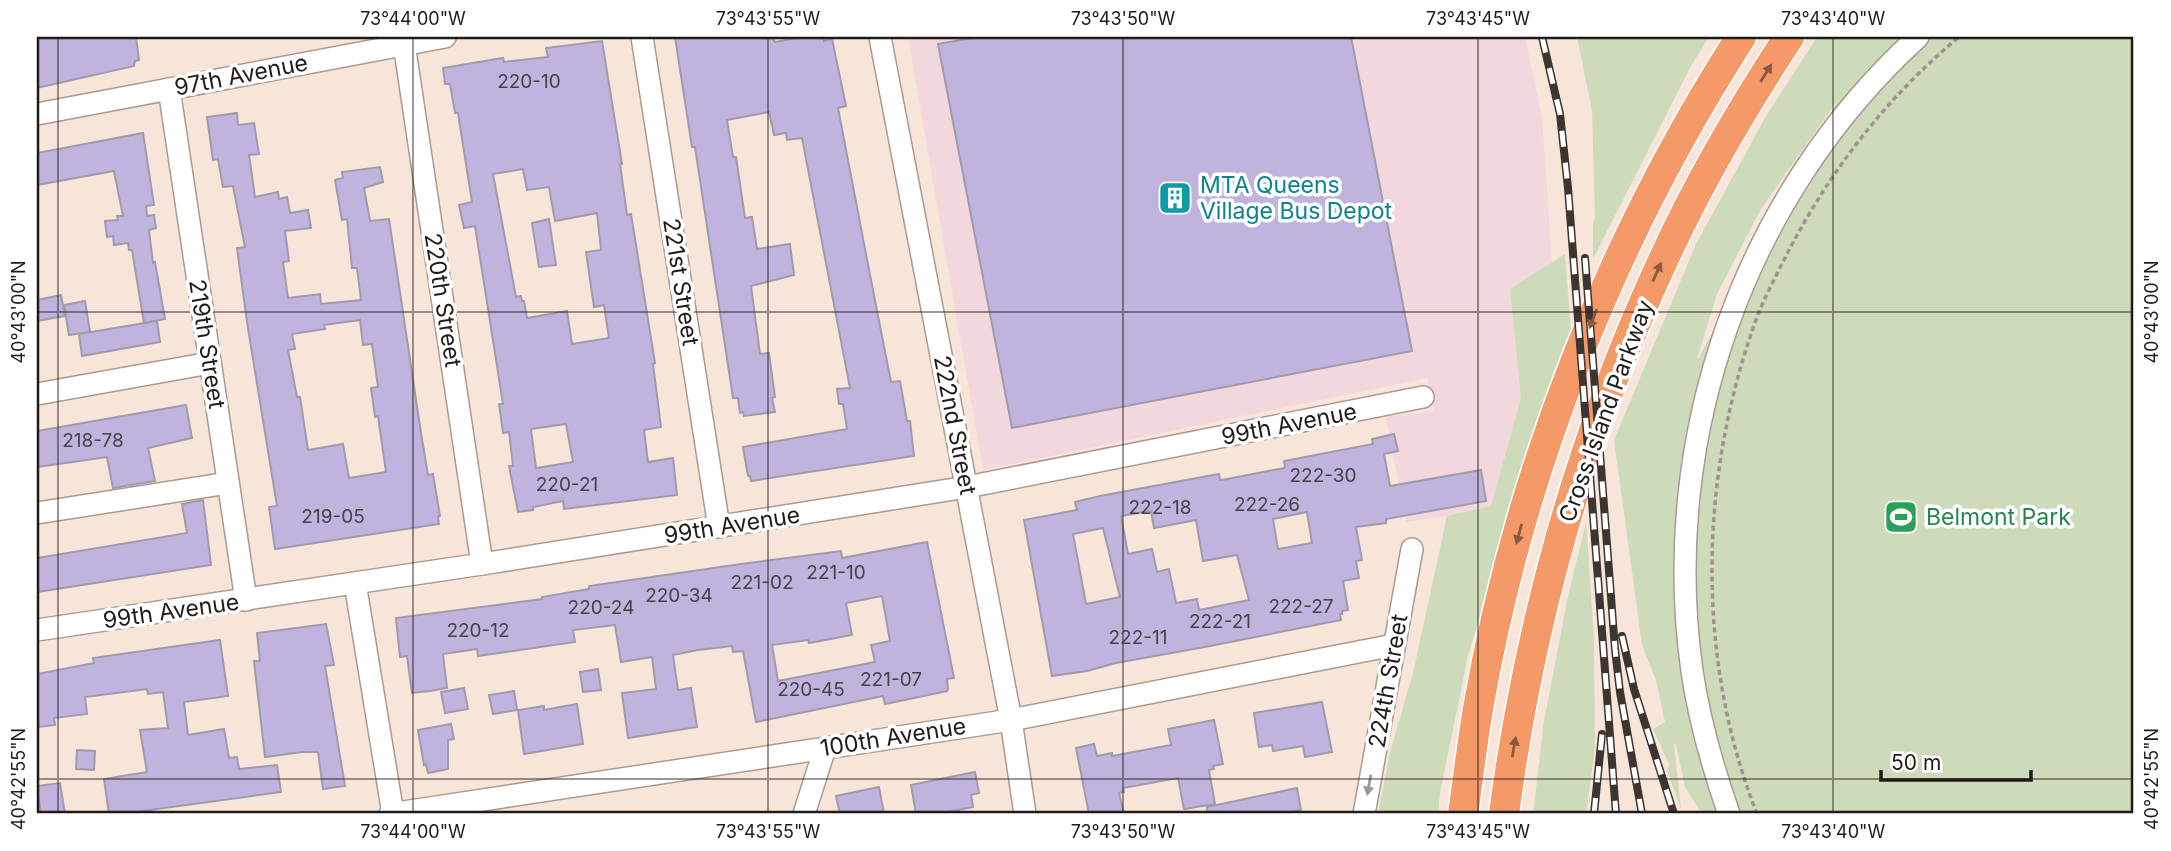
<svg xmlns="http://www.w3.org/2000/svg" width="2171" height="851" viewBox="0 0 2171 851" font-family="Inter,sans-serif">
  <rect width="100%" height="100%" fill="#f7e5d9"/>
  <!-- industrial -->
  <polygon fill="#f2d7dc" points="908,37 1525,37 1542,118 1552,262 1510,289 1521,398 1491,506 1447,516 1406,522 1386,417 1434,411 1427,378 983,470"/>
  <!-- green -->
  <g fill="#cddbbb" fill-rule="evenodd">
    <polygon points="1577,37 1709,37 1691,66 1593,259 1593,222 1595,219 1592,111"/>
    <path d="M 1817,37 L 2134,37 L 2134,814 L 1702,814 L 1685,787 L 1676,744 L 1674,744 L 1681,809 L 1667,771 L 1669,764 L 1653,729 L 1665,722 L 1656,680 L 1642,645 L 1614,440 L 1696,244 L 1765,118 ZM 1839,98 L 1698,359 L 1697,359 L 1717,294 L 1761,209 Z"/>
    <polygon points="1565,254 1571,332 1539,417 1468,656 1440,793 1438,814 1378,814 1390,752 1413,673 1447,516 1491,506 1521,398 1510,289"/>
    <polygon points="1586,523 1594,639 1595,748 1586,814 1533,814 1544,721 1568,596"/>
  </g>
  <!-- building -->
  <g fill="#c0b3dd" stroke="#a09bac" stroke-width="2" fill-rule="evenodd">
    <polygon points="37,37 136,37 139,60 135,61 134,66 37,88"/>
    <polygon points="675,37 772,37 775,42 803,37 824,37 824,41 832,39 846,106 838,108 870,275 891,382 900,381 907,421 910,421 914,456 751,481 750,476 748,476 743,447 847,429 843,404 839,404 837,389 850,388 802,138 787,140 786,133 774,135 769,112 727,120 733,157 736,157 745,218 752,217 757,249 790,244 794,275 751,286 760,354 769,353 775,397 772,398 775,412 744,416 743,412 740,413 738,398 733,398 695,147 692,147"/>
    <polygon points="977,37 1351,37 1412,351 1012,428 938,44"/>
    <path d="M 602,41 L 622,164 L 620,164 L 627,215 L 631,214 L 655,363 L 653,364 L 661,427 L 644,430 L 648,462 L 673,458 L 677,495 L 564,509 L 563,501 L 533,507 L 533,510 L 518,512 L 509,466 L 513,466 L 509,432 L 503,433 L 499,404 L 503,404 L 475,226 L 464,228 L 459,205 L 472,202 L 458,113 L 455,113 L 450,84 L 445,84 L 443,68 L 503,58 L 504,62 L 548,57 L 546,48 ZM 523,169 L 527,190 L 549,187 L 555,221 L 597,213 L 601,250 L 586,252 L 594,307 L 604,305 L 609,338 L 572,344 L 567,311 L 527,318 L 524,301 L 522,301 L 521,296 L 516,297 L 493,174 ZM 566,424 L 573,462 L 536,468 L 531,429 Z"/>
    <path d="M 237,113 L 238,125 L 254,123 L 259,154 L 249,155 L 255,197 L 278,192 L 279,199 L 287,197 L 290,213 L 308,210 L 311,228 L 285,231 L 289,261 L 283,262 L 288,298 L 320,294 L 321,304 L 361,300 L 357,268 L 352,268 L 347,219 L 342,220 L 335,180 L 343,178 L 342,172 L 380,167 L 383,182 L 364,188 L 370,221 L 389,219 L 421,433 L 428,475 L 433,474 L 440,516 L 438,517 L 439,524 L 275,549 L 269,507 L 277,506 L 247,322 L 237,248 L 245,247 L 233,186 L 223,187 L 218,159 L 213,160 L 207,117 ZM 360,320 L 363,345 L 372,344 L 378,387 L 371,388 L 375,417 L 378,416 L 386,472 L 349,478 L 343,444 L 308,450 L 300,397 L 297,397 L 288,350 L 295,349 L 292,334 L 325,329 L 324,325 Z"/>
    <polygon points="143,133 154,205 146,206 147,216 154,215 156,228 149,230 153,263 155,262 165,319 144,323 132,250 129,250 128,243 114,245 113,236 107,237 105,221 118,220 117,216 123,216 114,171 37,185 37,153"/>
    <polygon points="549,219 556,265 539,267 532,223"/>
    <polygon points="61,295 65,316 37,321 37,300"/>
    <polygon points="85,301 90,332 69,335 64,305"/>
    <polygon points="157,321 160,342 82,356 79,334"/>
    <polygon points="186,405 192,438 148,448 155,481 113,488 107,457 37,467 37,431"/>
    <path d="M 1394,434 L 1398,451 L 1384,454 L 1390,486 L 1481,470 L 1486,501 L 1386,519 L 1386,523 L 1356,527 L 1362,560 L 1356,561 L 1359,578 L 1343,581 L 1348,610 L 1342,611 L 1342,614 L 1340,614 L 1341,620 L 1205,647 L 1116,663 L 1087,671 L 1052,676 L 1024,520 L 1077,510 L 1075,502 L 1100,496 L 1219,474 L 1220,480 L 1222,480 L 1284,468 L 1285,467 L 1284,461 L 1373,444 L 1372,439 ZM 1151,511 L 1154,528 L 1196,520 L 1203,561 L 1237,555 L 1249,600 L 1199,610 L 1197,599 L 1176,603 L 1169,569 L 1157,572 L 1152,549 L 1128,554 L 1121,516 ZM 1307,512 L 1312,543 L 1278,549 L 1273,519 ZM 1103,528 L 1120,597 L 1086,604 L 1073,534 Z"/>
    <polygon points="203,500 211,565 37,592 37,558 187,533 182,504"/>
    <path d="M 927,542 L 954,678 L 947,679 L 948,689 L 947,691 L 885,704 L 883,696 L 756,722 L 743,651 L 733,652 L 732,646 L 698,650 L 673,655 L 678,690 L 691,688 L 697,727 L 628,738 L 622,693 L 656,689 L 652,657 L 621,662 L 615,625 L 573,630 L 575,642 L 478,656 L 477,649 L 443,654 L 447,688 L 430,691 L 412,693 L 407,656 L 400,657 L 396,618 L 542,599 L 542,597 L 589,589 L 589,586 L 741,564 L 841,551 L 842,558 ZM 882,596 L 890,641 L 871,645 L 875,662 L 778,681 L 772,645 L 808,640 L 809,643 L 852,635 L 846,603 Z"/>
    <polygon points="326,624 334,665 325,666 345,786 323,789 318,752 302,752 265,757 254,661 260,661 257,633"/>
    <polygon points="220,640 228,696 184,702 188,735 224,729 229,758 237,757 239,769 277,765 281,792 135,812 135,814 109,814 104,779 147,772 140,730 168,728 163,692 148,694 147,689 85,697 87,714 54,718 55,725 39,727 37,710 37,674 94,663 93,658"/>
    <polygon points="598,669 601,690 583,692 580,672"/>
    <polygon points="464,688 468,709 445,713 441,692"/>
    <polygon points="514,691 517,710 493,714 489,695"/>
    <polygon points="1322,702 1332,752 1305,757 1303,746 1273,751 1272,745 1259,747 1254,713"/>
    <polygon points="577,704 583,744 524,754 518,710 544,706 544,710"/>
    <polygon points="1214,720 1223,764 1213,766 1214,769 1209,770 1215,804 1184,809 1178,778 1123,788 1124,792 1119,793 1124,814 1089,814 1076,748 1094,744 1097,756 1112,753 1112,756 1171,745 1168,729"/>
    <polygon points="451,724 454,739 448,740 448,769 428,773 426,764 424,765 418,730"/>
    <polygon points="77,750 95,751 94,770 76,769"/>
    <polygon points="975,772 979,793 971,795 973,807 938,814 916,814 911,785"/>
    <polygon points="60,783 65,814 41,814 37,786"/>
    <polygon points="879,787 884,814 840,814 836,796"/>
    <polygon points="1297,788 1301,810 1273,814 1207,814 1207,807"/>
  </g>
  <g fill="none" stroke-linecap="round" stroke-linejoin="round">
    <defs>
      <g id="minor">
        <polyline points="403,37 482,564"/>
        <polyline points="642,37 719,527"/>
        <polyline points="880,37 1011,720 1025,814"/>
        <polyline points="169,89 246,600"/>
        <polyline points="37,114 445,37"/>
        <polyline points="37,394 210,363"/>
        <polyline points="37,513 228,483"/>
        <polyline points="355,583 393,814"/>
        <polyline points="37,630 482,564 967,487 1423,397"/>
        <polyline points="390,814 1011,720 1394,645"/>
        <polyline points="804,814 825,748"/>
        <polyline points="1364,814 1412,549"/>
        <path d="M 1729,814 C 1713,768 1699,719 1692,671 C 1659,438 1744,195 1918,37"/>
      </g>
      <g id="highway">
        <path d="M 1463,814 C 1468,779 1472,744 1478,709 C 1519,472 1611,239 1741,37"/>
        <path d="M 1504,814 C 1529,625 1580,441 1660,267 C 1696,187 1741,110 1789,37"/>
      </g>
    </defs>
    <!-- minor casing -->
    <use href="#minor" stroke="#ab9a8f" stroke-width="24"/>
    <!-- highway casing -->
    <use href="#highway" stroke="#fff" stroke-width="33"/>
    <!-- path -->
    <path stroke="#a0938a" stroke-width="3.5" stroke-dasharray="5 3.5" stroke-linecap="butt" d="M 1757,814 C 1695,656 1699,476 1757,317 C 1766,294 1778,272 1789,250 C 1832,168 1888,96 1959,37"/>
    <!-- minor -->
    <use href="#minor" stroke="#fff" stroke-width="21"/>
    <!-- highway -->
    <use href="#highway" stroke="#f49a69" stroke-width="30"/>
    <defs>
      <g id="rail">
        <polyline points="1542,37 1560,114 1568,188 1616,814"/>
        <polyline points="1585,258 1615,649 1620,692 1642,814"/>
        <polyline points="1622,636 1634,689 1674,814"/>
        <polyline points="1594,814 1602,734"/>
      </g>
    </defs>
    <!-- rail casing -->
    <use href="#rail" stroke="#3c3530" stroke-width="8"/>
    <!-- rail -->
    <use href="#rail" stroke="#fff" stroke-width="5" stroke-dasharray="16" stroke-linecap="butt"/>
  </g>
  <!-- one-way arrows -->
  <defs><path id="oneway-solid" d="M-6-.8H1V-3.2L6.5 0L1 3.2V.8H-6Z" transform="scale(1.75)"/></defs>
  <g fill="#8a5a40">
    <use href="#oneway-solid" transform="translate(1766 73) rotate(-58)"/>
    <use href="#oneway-solid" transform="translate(1657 272) rotate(-66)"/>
    <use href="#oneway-solid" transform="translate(1593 319) rotate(111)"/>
    <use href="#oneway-solid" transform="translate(1519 534) rotate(105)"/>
    <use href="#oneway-solid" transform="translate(1514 747) rotate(-80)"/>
  </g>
  <use fill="#9b9897" href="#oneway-solid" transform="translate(1369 785) rotate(100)"/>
  <!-- ticks -->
  <path fill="none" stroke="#211b17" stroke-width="2" stroke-opacity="0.45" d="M 58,37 L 58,814M 413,37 L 413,814M 768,37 L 768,814M 1123,37 L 1123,814M 1478,37 L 1478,814M 1833,37 L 1833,814M 37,312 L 2134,312M 37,779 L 2134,779"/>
  <!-- icons -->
  <defs>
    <symbol id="building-square" viewBox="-11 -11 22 22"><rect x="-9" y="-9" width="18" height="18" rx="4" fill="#0f9aa8" stroke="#fff"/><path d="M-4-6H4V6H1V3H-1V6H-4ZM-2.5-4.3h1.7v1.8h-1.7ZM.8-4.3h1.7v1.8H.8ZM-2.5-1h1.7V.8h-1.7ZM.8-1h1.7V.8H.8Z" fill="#fff"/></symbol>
    <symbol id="stadium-square" viewBox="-11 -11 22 22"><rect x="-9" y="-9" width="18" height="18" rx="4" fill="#2e9e5b" stroke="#fff"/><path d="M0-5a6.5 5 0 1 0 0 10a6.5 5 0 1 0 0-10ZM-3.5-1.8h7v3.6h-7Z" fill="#fff"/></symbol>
  </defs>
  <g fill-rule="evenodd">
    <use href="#building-square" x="1156" y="179" width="38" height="38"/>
    <use href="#stadium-square" x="1882" y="498" width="38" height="38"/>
  </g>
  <g text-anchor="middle" stroke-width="7" stroke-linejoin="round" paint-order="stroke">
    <!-- number labels -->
    <g font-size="19" fill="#494148">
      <text x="529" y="88">220-10</text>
      <text x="93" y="447">218-78</text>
      <text x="1323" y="482">222-30</text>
      <text x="567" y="491">220-21</text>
      <text x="1267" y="511">222-26</text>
      <text x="1160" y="514">222-18</text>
      <text x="333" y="523">219-05</text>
      <text x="836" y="579">221-10</text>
      <text x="762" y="589">221-02</text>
      <text x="679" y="602">220-34</text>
      <text x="1301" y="613">222-27</text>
      <text x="601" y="614">220-24</text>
      <text x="1220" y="628">222-21</text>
      <text x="478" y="637">220-12</text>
      <text x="1138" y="644">222-11</text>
      <text x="891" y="686">221-07</text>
      <text x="811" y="696">220-45</text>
    </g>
    <!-- street labels -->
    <g font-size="23" fill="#211b17" stroke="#fff">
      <text transform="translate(241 75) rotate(-11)" y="8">97th Avenue</text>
      <text transform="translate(681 282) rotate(81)" y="8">221st Street</text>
      <text transform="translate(443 300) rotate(81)" y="8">220th Street</text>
      <text transform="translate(207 344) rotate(81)" y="8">219th Street</text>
      <text transform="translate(1606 411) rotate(-70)" y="8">Cross Island Parkway</text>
      <text transform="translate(1289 424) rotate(-11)" y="8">99th Avenue</text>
      <text transform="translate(955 425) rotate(79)" y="8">222nd Street</text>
      <text transform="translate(732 525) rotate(-9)" y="8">99th Avenue</text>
      <text transform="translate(171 611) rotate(-8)" y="8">99th Avenue</text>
      <text transform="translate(1388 681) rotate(-80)" y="8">224th Street</text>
      <text transform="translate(893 737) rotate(-9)" y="8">100th Avenue</text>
    </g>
    <!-- culture labels -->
    <g font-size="23" fill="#0d838f" stroke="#fff" text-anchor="start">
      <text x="1200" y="193">MTA Queens<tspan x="1200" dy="26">Village Bus Depot</tspan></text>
    </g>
    <!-- leisure labels -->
    <g font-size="23" fill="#27864d" stroke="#fff" text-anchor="start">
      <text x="1926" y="525">Belmont Park</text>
    </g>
  </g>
  <!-- border -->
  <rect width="2171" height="851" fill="none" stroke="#ffffff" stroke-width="77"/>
  <!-- scale -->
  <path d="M1881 770v10h150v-10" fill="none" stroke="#211b17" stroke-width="3.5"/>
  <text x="1891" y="770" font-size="21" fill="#211b17" stroke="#ffffff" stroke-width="5" paint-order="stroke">50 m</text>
  <rect x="38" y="38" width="2094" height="774" fill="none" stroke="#211b17" stroke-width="2.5"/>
  <g font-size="18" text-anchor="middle" fill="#211b17">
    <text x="413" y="25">73°44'00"W</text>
    <text x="768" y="25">73°43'55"W</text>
    <text x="1123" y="25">73°43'50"W</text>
    <text x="1478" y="25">73°43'45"W</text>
    <text x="1833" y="25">73°43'40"W</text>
    <text transform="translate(19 312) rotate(-90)" y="6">40°43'00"N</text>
    <text transform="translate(2152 312) rotate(-90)" y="6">40°43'00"N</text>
    <text transform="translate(19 779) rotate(-90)" y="6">40°42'55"N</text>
    <text transform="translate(2152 779) rotate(-90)" y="6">40°42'55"N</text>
    <text x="413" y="838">73°44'00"W</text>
    <text x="768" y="838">73°43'55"W</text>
    <text x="1123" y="838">73°43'50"W</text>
    <text x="1478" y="838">73°43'45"W</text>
    <text x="1833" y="838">73°43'40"W</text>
  </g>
</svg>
